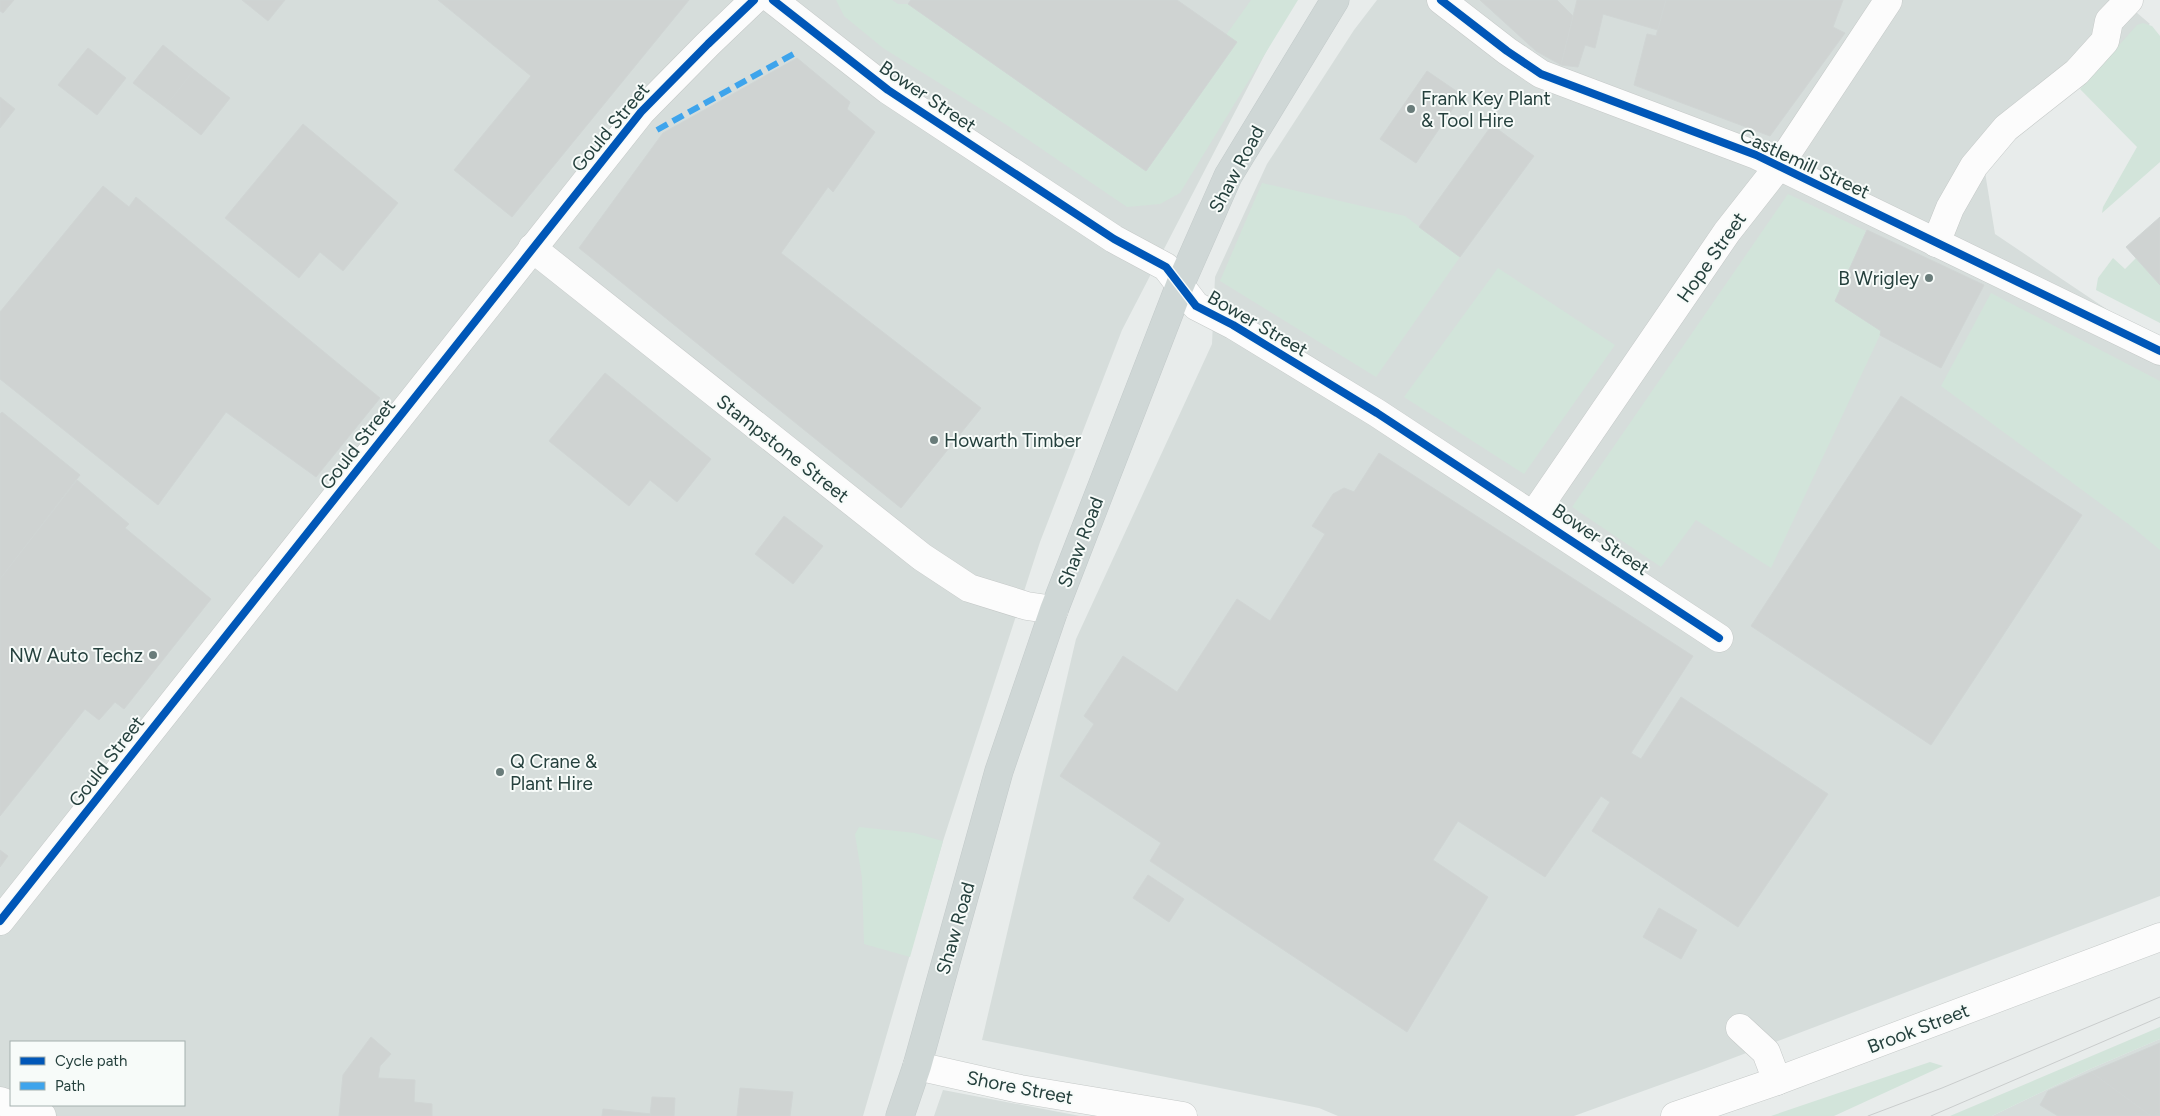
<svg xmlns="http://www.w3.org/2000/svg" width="2160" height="1116" viewBox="0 0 2160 1116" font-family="Figtree,sans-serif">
  <rect width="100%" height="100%" fill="#e8eceb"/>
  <!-- built -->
  <g fill="#d6dddb" fill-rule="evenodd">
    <path d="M 0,0 L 1293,0 L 1122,330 L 1040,542 L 943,841 L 863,1116 L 0,1116 ZM 11,1042 L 184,1042 L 184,1105 L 11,1105 Z"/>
    <polygon points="1377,0 2122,0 2150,24 1984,166 1995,234 2160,345 2160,896 1704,1069 1574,1116 1338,1116 1319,1108 982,1040 1076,639 1212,344 1215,277 1267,164 1354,30"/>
    <polygon points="2160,1039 2160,1116 1992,1116 2090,1069"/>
    <polygon points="943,1090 1080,1116 934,1116"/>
  </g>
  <!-- green -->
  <g fill="#d2e4da">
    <polygon points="836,0 892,0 898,4 908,4 1146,171 1236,42 1226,35 1251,0 1298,0 1180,193 1160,204 1127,207 1005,124 883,48 844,16"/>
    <polygon points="2143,23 2152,26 2160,36 2160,162 2102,213 2103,207 2137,147 2080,89 2137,25"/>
    <polygon points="1262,183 1405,216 1460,257 1376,377 1220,281"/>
    <polygon points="1788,194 1866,231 1835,301 1881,331 1880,335 1771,568 1696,520 1661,567 1572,507"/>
    <polygon points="2113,258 2125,269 2136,258 2160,285 2160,323 2096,290 2098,278"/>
    <polygon points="1498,268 1615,345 1524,474 1404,397"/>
    <polygon points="1991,293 2160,381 2160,550 2131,526 1941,386"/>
    <polygon points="859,827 915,833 943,841 910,957 864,944 862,878 855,834"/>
    <polygon points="2160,1027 2160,1039 2090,1069 1992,1116 1950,1116"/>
    <polygon points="1930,1062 1943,1066 1834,1116 1771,1116"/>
  </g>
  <!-- building -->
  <g fill="#cfd3d2" stroke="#d0d5d4">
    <polygon points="0,0 14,0 3,13 0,11"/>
    <polygon points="242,0 285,0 268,21"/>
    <polygon points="438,0 689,0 512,217 454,170 531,76"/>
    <polygon points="911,0 1177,0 1237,42 1146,171 908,4"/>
    <polygon points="1480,0 1557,0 1573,16 1561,65 1536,51"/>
    <polygon points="1577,0 1666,0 1658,30 1603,14 1595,48 1585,45 1578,67 1561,65"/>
    <polygon points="1666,0 1843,0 1833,27 1845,33 1770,136 1634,85 1647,34 1656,36"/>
    <polygon points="163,45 194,70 165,107 133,83"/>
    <polygon points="88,48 126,78 97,115 58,85"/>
    <polygon points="797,58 850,102 847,109 875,132 833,192 828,187 781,253 981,408 901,508 579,248 663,133"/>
    <polygon points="194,70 230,98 201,135 165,107"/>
    <polygon points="1427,71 1462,95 1416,163 1380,139"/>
    <polygon points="0,97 15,109 0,128"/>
    <polygon points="303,124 398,203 343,271 320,252 299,278 225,218"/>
    <polygon points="1492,125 1534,156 1460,257 1419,227"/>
    <polygon points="103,186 129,207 136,197 380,398 316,477 226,412 158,505 0,379 0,312"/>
    <polygon points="2160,217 2160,285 2126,247"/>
    <polygon points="1867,230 1984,285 1941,368 1880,335 1881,331 1835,301"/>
    <polygon points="605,373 711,459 677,502 650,480 629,506 549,441"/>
    <polygon points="1901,396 2082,515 1931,745 1751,626"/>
    <polygon points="2,412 80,475 0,579 0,414"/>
    <polygon points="1379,453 1693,656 1631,753 1641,759 1681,697 1828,794 1738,927 1592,831 1610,802 1601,796 1545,877 1458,821 1433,860 1488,897 1407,1032 1150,861 1161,843 1060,776 1094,724 1084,716 1123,656 1177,692 1237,599 1270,621 1325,534 1312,526 1333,494 1344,488 1354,492"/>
    <polygon points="77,480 129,524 125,528 211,599 124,709 115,702 99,720 85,709 0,816 0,579"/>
    <polygon points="784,516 823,546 793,584 755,554"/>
    <polygon points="0,850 8,856 0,867"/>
    <polygon points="1148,875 1184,899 1169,922 1133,898"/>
    <polygon points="1659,908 1697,930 1681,959 1643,937"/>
    <polygon points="371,1037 391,1054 380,1066 378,1078 415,1080 414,1102 432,1104 432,1116 339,1116 343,1075"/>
    <polygon points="2160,1043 2160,1116 2151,1116 2091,1072"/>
    <polygon points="2091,1072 2151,1116 2058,1116 2040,1105 2048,1091"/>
    <polygon points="740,1088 793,1092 790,1116 737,1116"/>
    <polygon points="652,1097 675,1098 674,1116 650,1116"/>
    <polygon points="603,1109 651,1114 650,1116 602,1116"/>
  </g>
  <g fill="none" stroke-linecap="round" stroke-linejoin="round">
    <defs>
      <g id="minor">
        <polyline points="773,0 888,90 1114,239 1166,267 1196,306 1233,325 1377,413 1719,638"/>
        <polyline points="1441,0 1507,51 1541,74 1756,155 2160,351"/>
        <polyline points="1936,243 1950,208 1974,166 2006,128 2077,72 2105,41 2109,21 2129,0"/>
        <polyline points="532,248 922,557 969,588 1027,606 1054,610"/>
        <polyline points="1534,514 1727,232 1778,167 1888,1"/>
        <polyline points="0,921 641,112 708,44 754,0"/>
        <polyline points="1740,1028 1766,1052 1777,1081"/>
        <polyline points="917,1066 1020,1089 1183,1116"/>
        <polyline points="0,1101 42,1116"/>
        <polyline points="1675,1116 1777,1081 2160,937"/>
      </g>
      <polyline id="major" points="900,1116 917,1066 999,771 1054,610 1180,285 1228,176 1335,0"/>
    </defs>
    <!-- minor casing -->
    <use href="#minor" stroke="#c5c9c8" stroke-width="29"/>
    <!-- major casing -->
    <use href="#major" stroke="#c3caca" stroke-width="29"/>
    <!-- minor -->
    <use href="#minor" stroke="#fcfcfc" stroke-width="28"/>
    <!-- major -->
    <use href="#major" stroke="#cfd7d6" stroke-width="28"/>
    <!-- tram -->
    <g stroke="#c9cccc" stroke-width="1">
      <polyline points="1868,1116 1942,1088 2160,997"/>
      <polyline points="1931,1116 2160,1017"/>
    </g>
    <!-- quiet -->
    <polyline stroke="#3ea4ec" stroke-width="6" stroke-dasharray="12 6" stroke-linecap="butt" points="657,130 797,52"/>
    <defs>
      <g id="cycleway">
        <polyline points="773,0 888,90 1114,239 1166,267 1196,306 1233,325 1377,413 1719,638"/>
        <polyline points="1441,0 1507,51 1541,74 1756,155 2160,351"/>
        <polyline points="0,921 641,112 708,44 754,0"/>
      </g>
    </defs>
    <!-- cycleway casing -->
    <use href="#cycleway" stroke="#f7fbf9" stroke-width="11"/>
    <!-- cycleway -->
    <use href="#cycleway" stroke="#0057b8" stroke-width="8"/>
  </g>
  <!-- markers -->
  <g fill="#697c7a" stroke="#f7fbf9" stroke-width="2">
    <circle cx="1411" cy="109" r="5"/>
    <circle cx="1929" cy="278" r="5"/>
    <circle cx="934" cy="440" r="5"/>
    <circle cx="153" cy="655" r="5"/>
    <circle cx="500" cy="772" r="5"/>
  </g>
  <g text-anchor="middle" stroke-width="4" stroke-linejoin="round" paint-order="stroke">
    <!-- street labels -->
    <g font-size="19" fill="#25403d" stroke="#f7fbf9">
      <text transform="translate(928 96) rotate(34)" y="7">Bower Street</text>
      <text transform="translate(610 127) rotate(-50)" y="7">Gould Street</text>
      <text transform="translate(1805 163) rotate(25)" y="7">Castlemill Street</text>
      <text transform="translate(1236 169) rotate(-62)" y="7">Shaw Road</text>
      <text transform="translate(1711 257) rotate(-55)" y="7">Hope Street</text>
      <text transform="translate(1258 323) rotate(30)" y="7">Bower Street</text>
      <text transform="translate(357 444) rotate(-52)" y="7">Gould Street</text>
      <text transform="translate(783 448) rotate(38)" y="7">Stampstone Street</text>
      <text transform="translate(1601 539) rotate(34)" y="7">Bower Street</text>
      <text transform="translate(1080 542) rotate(-69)" y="7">Shaw Road</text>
      <text transform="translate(106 761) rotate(-52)" y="7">Gould Street</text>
      <text transform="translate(955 928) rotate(-74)" y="7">Shaw Road</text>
      <text transform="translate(1918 1028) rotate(-21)" y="7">Brook Street</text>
      <text transform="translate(1020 1087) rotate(11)" y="7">Shore Street</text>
    </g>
    <!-- poi labels -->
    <g font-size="19" fill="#25403d" stroke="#f7fbf9" text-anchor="start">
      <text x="1421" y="105">Frank Key Plant<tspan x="1421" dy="22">&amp; Tool Hire</tspan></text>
      <text x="1919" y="285" text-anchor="end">B Wrigley</text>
      <text x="944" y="447">Howarth Timber</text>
      <text x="143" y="662" text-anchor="end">NW Auto Techz</text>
      <text x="510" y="768">Q Crane &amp;<tspan x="510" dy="22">Plant Hire</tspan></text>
    </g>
  </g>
  <!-- legend -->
  <rect x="10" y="1041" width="175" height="65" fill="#f7fbf9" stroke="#a3b0ae"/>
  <rect x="20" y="1057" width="25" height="8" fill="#0057b8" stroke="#a3b0ae"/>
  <text x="55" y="1066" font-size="15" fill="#25403d">Cycle path</text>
  <rect x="20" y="1082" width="25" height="8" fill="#3ea4ec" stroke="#a3b0ae"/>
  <text x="55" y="1091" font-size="15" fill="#25403d">Path</text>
</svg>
